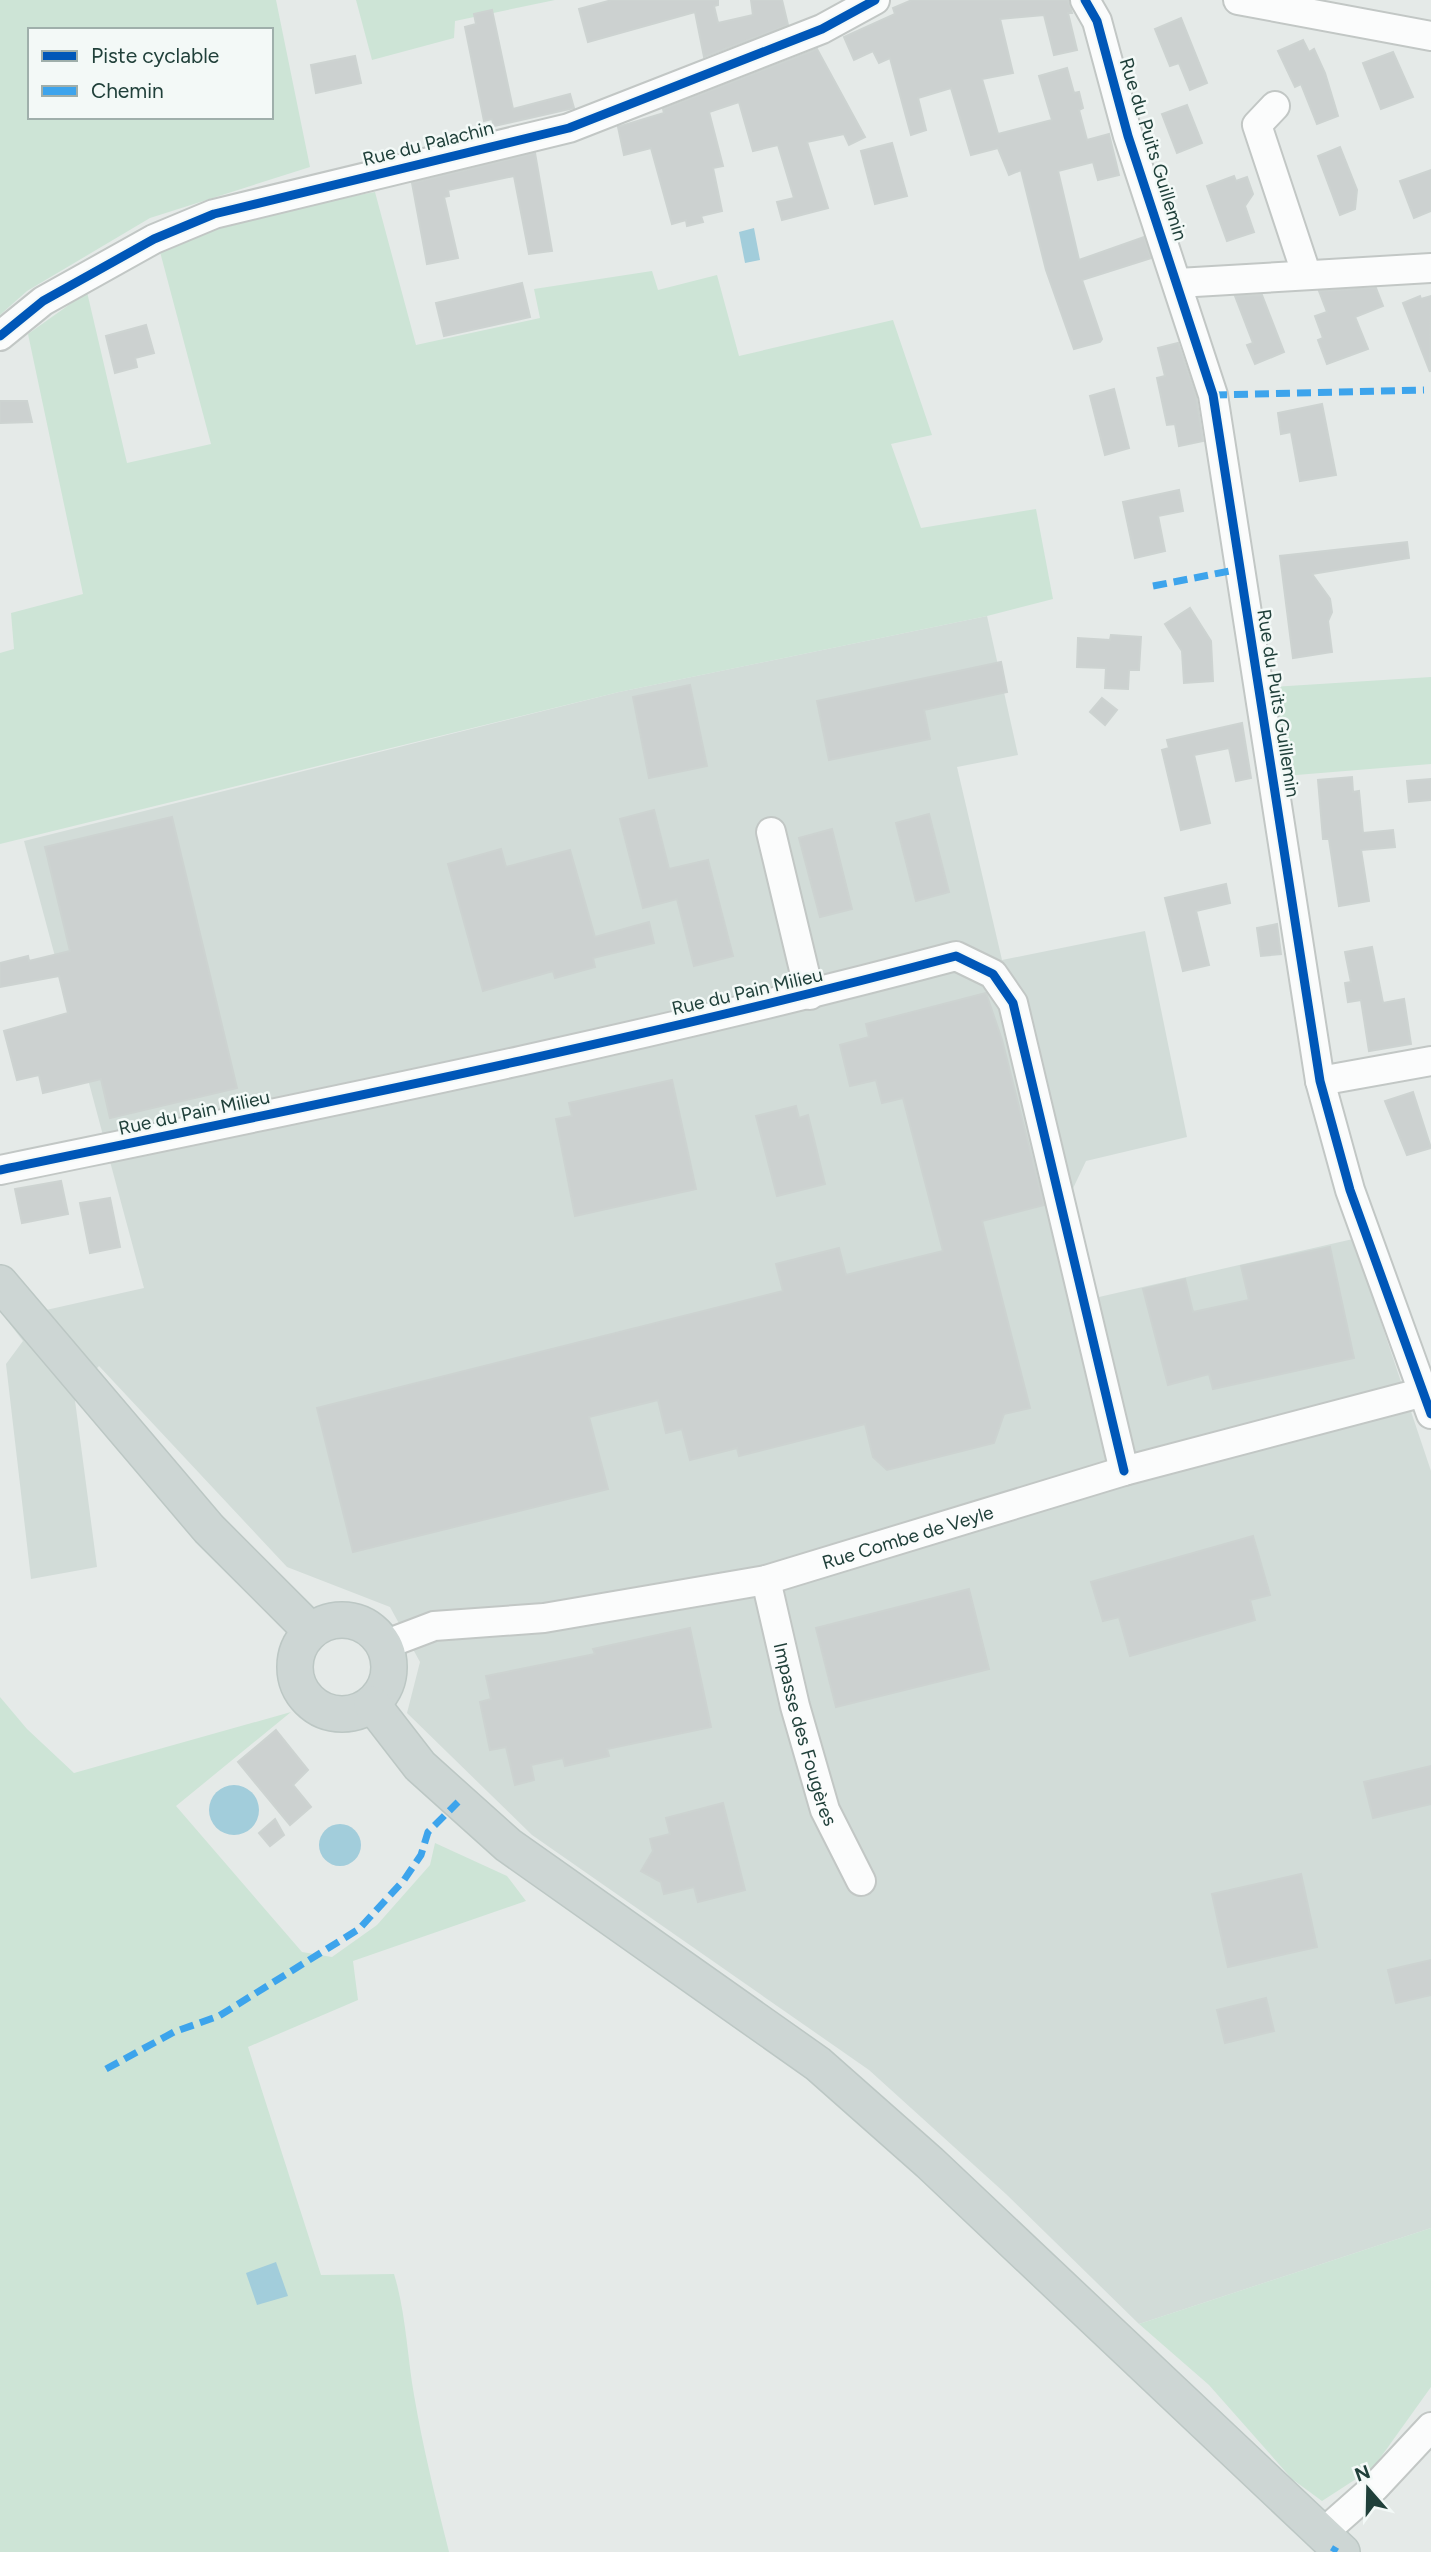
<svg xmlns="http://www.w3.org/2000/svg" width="1431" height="2552" viewBox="0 0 1431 2552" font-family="Figtree,sans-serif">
  <rect width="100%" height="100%" fill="#e5eae8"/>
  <!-- built -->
  <polygon fill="#d2dcd8" points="987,616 1018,755 957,767 1002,960 1145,931 1187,1137 1086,1161 1067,1201 1099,1297 1353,1239 1431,1471 1431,2228 1139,2324 1006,2194 869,2070 532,1835 407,1713 420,1662 390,1607 287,1567 99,1366 74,1393 97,1567 31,1579 6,1364 23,1341 6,1319 144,1288 24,841 619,692"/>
  <!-- green -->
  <g fill="#cde4d6" fill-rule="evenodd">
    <path d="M 0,0 L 276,0 L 310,167 L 150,218 L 27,291 L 0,315 ZM 30,30 L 271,30 L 271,117 L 30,117 Z"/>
    <polygon points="356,0 555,0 455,21 454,38 372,60"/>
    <polygon points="375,192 416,345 540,318 534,289 652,271 658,290 717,275 739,356 893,320 932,435 891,444 921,528 1036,509 1053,599 987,616 619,692 0,844 0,653 14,649 11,613 83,594 28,334 87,292 127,463 211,444 159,248 218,222"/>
    <polygon points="1431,677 1431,764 1284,776 1272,687"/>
    <path d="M 0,1697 L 27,1729 L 74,1773 L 291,1712 L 176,1806 L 302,1952 L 332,1957 L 377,1925 L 430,1865 L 435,1843 L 507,1876 L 526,1901 L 353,1961 L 358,2000 L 248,2047 L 321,2275 L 394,2274 C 406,2313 407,2355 414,2395 C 423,2448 436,2500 449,2552 L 0,2552 Z"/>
    <polygon points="1431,2228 1431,2387 1373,2468 1322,2501 1292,2479 1209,2385 1139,2324"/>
  </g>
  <!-- water -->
  <g fill="#a2cddb">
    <polygon points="754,228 760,260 745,263 739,232"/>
    <circle cx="234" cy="1810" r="25"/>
    <circle cx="340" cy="1845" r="21"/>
    <polygon points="276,2262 288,2296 257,2305 246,2273"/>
  </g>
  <!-- building -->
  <g fill="#ccd1d0" stroke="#cdd3d1" stroke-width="2">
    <polygon points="612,0 718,0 718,5 714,6 718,23 753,15 751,0 782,0 788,25 704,57 695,12 588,42 579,9"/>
    <polygon points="912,0 1068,0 1072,13 1068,13 1077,50 1054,55 1044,15 1000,19 1013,73 982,79 998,134 1052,120 1039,76 1067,68 1074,93 1079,92 1083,108 1079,110 1087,140 1109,134 1119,175 1098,180 1093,162 1058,171 1079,260 1144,237 1151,258 1082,280 1102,339 1100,342 1074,349 1046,270 1021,170 1009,175 998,148 971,155 951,88 918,98 926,130 911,135 890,58 879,63 873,51 854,60 844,37 895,14 893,8"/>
    <polygon points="492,10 513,109 570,94 574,108 494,126 492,119 484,121 465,27 476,24 474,14"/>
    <polygon points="1181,18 1207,83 1190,90 1179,63 1170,66 1155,29"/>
    <polygon points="1303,40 1309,52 1314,49 1325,73 1338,116 1317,124 1301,84 1295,87 1278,51"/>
    <polygon points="817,49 865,137 849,145 844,134 807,142 828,208 782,220 777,202 794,198 778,145 753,151 739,102 709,112 723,166 713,168 722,211 701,216 703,222 687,226 686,220 672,224 651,148 624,155 618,127 664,113 663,109"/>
    <polygon points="1393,52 1413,97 1381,109 1363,63"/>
    <polygon points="355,56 361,83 316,93 311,65"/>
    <polygon points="1187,105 1202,143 1177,153 1162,114"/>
    <polygon points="892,143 907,196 875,204 861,151"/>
    <polygon points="1340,147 1357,190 1355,209 1340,215 1318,156"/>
    <polygon points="535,153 552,251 529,254 514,176 448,190 449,196 444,197 458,258 427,264 412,183"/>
    <polygon points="1431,170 1431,211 1414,218 1400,181"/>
    <polygon points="1234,176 1236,181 1247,177 1253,194 1245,206 1254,232 1227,241 1207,186"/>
    <polygon points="522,283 530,317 444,336 436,303"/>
    <polygon points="1376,288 1383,306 1355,317 1368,349 1327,364 1318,340 1323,338 1315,316 1327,312 1319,291"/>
    <polygon points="1262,295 1284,352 1255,364 1247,345 1253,343 1235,296"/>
    <polygon points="1420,296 1421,299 1431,296 1430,372 1403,303"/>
    <polygon points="146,325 154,353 135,358 137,367 115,373 106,336"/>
    <polygon points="1178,343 1196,396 1203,441 1179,446 1175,424 1167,425 1157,378 1165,376 1158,348"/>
    <polygon points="1114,389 1129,448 1105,455 1090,396"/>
    <polygon points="0,401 27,401 32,422 0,423"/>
    <polygon points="1322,404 1336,475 1300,481 1291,432 1281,434 1278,413"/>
    <polygon points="1179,490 1183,511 1158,516 1165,551 1135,558 1123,502"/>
    <polygon points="1407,542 1409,558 1312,574 1330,599 1332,612 1328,621 1332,652 1293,658 1280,556"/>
    <polygon points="1190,608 1211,641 1213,681 1184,683 1182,651 1165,624"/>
    <polygon points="1111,635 1141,637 1139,670 1129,670 1128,689 1105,688 1106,668 1077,667 1078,638 1110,640"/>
    <polygon points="1001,662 1007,692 924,710 930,739 829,760 817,701"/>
    <polygon points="690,685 707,766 649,778 633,697"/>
    <polygon points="1102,698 1117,710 1105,725 1090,712"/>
    <polygon points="1242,723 1251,778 1236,781 1229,748 1194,755 1210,823 1181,830 1162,750 1169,748 1167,740"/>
    <polygon points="1352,777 1353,792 1359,791 1363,833 1393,830 1395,847 1361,850 1369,901 1339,906 1329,839 1323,839 1318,780"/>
    <polygon points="1431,779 1431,800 1409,802 1407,781"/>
    <polygon points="654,810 669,869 708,860 733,956 694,966 677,899 643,908 620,819"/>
    <polygon points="929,814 949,892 916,901 896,823"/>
    <polygon points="172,817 237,1088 110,1118 101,1079 43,1093 39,1075 17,1080 4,1031 68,1013 59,976 0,987 0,963 28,956 29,961 70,951 45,847"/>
    <polygon points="832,829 852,909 820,917 799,838"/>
    <polygon points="501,849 506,867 570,850 595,937 649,922 654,943 593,958 595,967 555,978 553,971 483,991 448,864"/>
    <polygon points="1226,884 1230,903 1196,911 1209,965 1183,971 1165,898"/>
    <polygon points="1277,924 1281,954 1261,956 1257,928"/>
    <polygon points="1372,947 1383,1003 1404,999 1411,1044 1369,1051 1361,1000 1348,1002 1345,983 1351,982 1345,952"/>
    <polygon points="986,993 1002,1040 1044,1205 982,1221 1030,1408 1004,1414 994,1443 887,1470 873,1457 865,1424 739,1456 737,1448 690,1460 682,1429 666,1433 658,1400 589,1417 608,1489 353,1552 317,1408 783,1291 776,1264 839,1248 846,1275 943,1251 903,1098 882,1103 876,1080 850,1086 840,1045 869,1037 866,1024"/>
    <polygon points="672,1080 696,1189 575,1216 556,1119 572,1116 569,1103"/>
    <polygon points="1413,1092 1431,1148 1407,1155 1385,1101"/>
    <polygon points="796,1106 799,1118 808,1115 825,1184 777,1196 756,1116"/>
    <polygon points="61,1181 68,1214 22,1223 15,1189"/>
    <polygon points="110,1198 120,1247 90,1253 80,1203"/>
    <polygon points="1330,1247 1354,1358 1213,1389 1209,1374 1168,1385 1143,1289 1185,1279 1193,1312 1249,1300 1241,1266"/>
    <polygon points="1253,1536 1270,1595 1250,1600 1255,1620 1130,1656 1119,1617 1103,1621 1091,1582"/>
    <polygon points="969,1589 989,1669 836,1707 816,1628"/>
    <polygon points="690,1628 711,1727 607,1749 609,1756 565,1766 563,1758 531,1765 534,1780 515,1785 506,1747 490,1750 480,1702 491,1699 486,1676 595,1654 593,1649"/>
    <polygon points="276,1730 308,1770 293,1785 311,1807 290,1825 238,1762"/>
    <polygon points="1431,1766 1431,1804 1373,1818 1364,1782"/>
    <polygon points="723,1803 745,1890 698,1902 694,1887 664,1894 661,1882 641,1871 653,1851 650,1839 670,1834 666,1818"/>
    <polygon points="275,1819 284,1835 270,1846 259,1833"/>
    <polygon points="1301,1874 1317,1947 1228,1967 1212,1894"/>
    <polygon points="1431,1960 1431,1995 1396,2003 1388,1970"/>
    <polygon points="1266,1998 1274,2031 1225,2043 1217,2010"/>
  </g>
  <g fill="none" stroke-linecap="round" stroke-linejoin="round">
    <defs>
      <g id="minor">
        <polyline points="1085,0 1097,21 1128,136 1213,395 1320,1081 1350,1190 1431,1414"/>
        <polyline points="1238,0 1431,36"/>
        <polyline points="1275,106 1257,125 1306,273"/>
        <polyline points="1178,283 1431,268"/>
        <polyline points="0,336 43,301 154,239 214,214 569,128 822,29 875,0"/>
        <polyline points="771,832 810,995"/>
        <polyline points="1320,1081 1431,1061"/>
        <path d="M 0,1170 C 320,1104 640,1040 956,956 L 993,974 L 1013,1003 L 1124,1471"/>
        <path id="s1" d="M 766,1580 L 795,1706 L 825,1810 L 861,1881"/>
        <path id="s2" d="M 384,1645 L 434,1626 L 544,1618 L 766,1580 L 1124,1471 L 1424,1392"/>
        <polyline points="1323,2533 1375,2487 1431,2427"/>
      </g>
      <g id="major">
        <polyline points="0,1283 209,1529 311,1631"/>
        <circle cx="342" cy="1667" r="47"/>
        <polyline points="372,1704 420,1766 508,1845 818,2064 930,2163 1342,2552"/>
      </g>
    </defs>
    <!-- minor casing -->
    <use href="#minor" stroke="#c2c7c5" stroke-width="32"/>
    <!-- major casing -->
    <use href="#major" stroke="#bcc7c4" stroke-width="38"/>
    <!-- minor -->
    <use href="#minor" stroke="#fbfcfc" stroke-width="28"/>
    <!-- major -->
    <use href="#major" stroke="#cdd6d4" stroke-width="35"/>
    <!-- quiet -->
    <g stroke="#3da4ec" stroke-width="7" stroke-dasharray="14 7" stroke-linecap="butt">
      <polyline points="1213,395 1424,390"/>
      <polyline points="1153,586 1240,569"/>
      <polyline points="106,2069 174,2032 219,2016 359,1929 404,1880 421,1855 428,1832 458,1802"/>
      <polyline points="1333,2552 1336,2547"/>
    </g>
    <defs>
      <g id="cycleway">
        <polyline points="1085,0 1097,21 1128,136 1213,395 1320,1081 1350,1190 1431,1414"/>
        <polyline points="0,336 43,301 154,239 214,214 569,128 822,29 875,0"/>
        <path d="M 0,1170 C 320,1104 640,1040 956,956 L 993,974 L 1013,1003 L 1124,1471"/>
      </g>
    </defs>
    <!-- cycleway casing -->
    <use href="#cycleway" stroke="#f3f9f7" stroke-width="13"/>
    <!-- cycleway -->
    <use href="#cycleway" stroke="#0057b8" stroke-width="9"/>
  </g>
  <g text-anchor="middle" stroke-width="5" stroke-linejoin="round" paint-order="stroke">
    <!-- street labels -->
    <g font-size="19" fill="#20403a" stroke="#f3f9f7">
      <text transform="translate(428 143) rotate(-14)" y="7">Rue du Palachin</text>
      <text transform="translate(1154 149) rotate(73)" y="7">Rue du Puits Guillemin</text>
      <text transform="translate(1279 703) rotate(81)" y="7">Rue du Puits Guillemin</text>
      <text transform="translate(747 991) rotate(-13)" y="7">Rue du Pain Milieu</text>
      <text transform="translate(194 1112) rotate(-12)" y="7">Rue du Pain Milieu</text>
      <text dy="7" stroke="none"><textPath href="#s2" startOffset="537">Rue Combe de Veyle</textPath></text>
      <text dy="7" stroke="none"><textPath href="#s1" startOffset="159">Impasse des Fougères</textPath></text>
    </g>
  </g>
  <!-- legend -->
  <rect x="28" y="28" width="245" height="91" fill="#f3f9f7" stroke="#9fafab" stroke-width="2"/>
  <rect x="42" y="51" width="35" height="10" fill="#0057b8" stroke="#9fafab" stroke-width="2"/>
  <text x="91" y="63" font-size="21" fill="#20403a">Piste cyclable</text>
  <rect x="42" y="86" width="35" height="10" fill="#3da4ec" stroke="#9fafab" stroke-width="2"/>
  <text x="91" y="98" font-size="21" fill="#20403a">Chemin</text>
  <!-- north arrow -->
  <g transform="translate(1368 2489) rotate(340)" stroke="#f3f9f7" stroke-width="5" paint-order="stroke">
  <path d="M0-5L12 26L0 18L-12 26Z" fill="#20403a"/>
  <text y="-10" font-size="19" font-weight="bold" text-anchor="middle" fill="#20403a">N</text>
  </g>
</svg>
